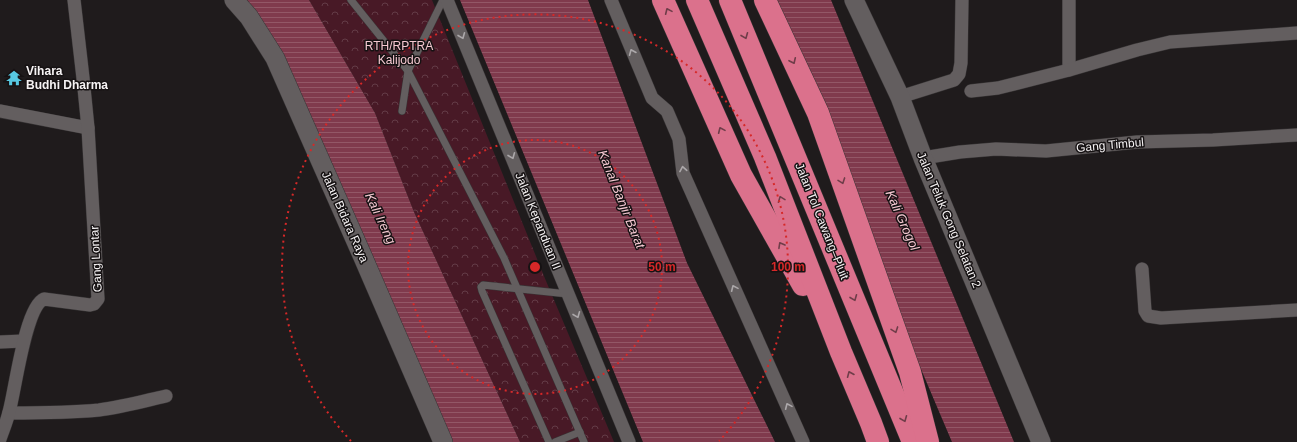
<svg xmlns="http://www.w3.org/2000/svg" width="1297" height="442" viewBox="0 0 1297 442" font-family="Arial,sans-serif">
  <defs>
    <pattern id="park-crowns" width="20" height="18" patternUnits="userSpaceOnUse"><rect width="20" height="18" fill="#481926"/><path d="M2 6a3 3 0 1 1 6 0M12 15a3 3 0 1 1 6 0" fill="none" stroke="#633b46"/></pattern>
    <pattern id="water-rules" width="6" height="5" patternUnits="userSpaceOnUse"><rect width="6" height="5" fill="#803a4d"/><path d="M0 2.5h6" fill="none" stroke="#935767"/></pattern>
  </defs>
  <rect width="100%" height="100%" fill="#1f1b1c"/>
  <!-- park -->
  <polygon fill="url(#park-crowns)" points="309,0 432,0 546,281 614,442 520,442 414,212 375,113"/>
  <!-- water -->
  <g fill="url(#water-rules)">
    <polygon points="244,0 309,0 375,113 414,212 520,442 453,442 291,83"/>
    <polygon points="460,0 588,0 687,263 775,442 643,442"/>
    <polygon points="764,0 831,0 1014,442 952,442"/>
  </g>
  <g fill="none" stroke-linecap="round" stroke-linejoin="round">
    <defs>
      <g id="lane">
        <polyline points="351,0 408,71 504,258 584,442"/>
        <polyline points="402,111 408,71 443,0"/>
        <polyline points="549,442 482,291 481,287 483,285 568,294"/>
        <polyline points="555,442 580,432"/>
      </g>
      <g id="street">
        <polyline points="447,0 629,442"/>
        <polyline points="611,0 652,98 667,111 679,139 683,173 803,442"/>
        <polyline points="1069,70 1069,0"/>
        <polyline points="971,91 998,88 1069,70 1137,50 1170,42 1297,33"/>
        <polyline points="900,97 954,80 959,74 961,63 962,0"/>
        <polyline points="0,111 88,128"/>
        <polyline points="923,158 960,152 996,149 1046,151 1137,142 1213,140 1297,135"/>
        <polyline points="1142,269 1145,311 1148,316 1161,318 1297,310"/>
        <polyline points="0,342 23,341"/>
        <path d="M 9,413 C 39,413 69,413 99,410 C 122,407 144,401 166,396"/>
        <path d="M 0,439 C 3,430 7,421 9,412 C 15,392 25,307 44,299 L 90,305 L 94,304 L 98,299 L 88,128 L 83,78 L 74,0"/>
      </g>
      <g id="secondary">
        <polyline points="234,0 249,17 275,58 362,255 443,442"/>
        <polyline points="854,0 900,97 923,158 1041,442"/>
      </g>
      <g id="highway">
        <polyline points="663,0 741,175 803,285"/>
        <polyline points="697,0 765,157 841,352 871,423 878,442"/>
        <polyline points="730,0 913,442"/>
        <polyline points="765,0 818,113 910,372 928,442"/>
      </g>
    </defs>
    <!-- lane casing -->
    <use href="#lane" stroke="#383536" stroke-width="8"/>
    <!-- street casing -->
    <use href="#street" stroke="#383536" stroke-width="14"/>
    <!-- secondary casing -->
    <use href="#secondary" stroke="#383536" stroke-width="20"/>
    <!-- highway casing -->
    <use href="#highway" stroke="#383536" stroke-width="23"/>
    <!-- lane -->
    <use href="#lane" stroke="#635e5f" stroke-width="7"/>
    <!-- street -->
    <use href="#street" stroke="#635e5f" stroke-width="13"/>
    <!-- secondary -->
    <use href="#secondary" stroke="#635e5f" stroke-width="19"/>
    <!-- highway -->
    <use href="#highway" stroke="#db718c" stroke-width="22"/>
  </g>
  <!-- one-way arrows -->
  <defs><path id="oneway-chevron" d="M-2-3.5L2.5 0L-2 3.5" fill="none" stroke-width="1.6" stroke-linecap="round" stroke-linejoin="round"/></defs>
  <g stroke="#6f3d49">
    <use href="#oneway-chevron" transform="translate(668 11) rotate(-114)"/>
    <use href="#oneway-chevron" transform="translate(745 36) rotate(68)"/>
    <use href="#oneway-chevron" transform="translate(793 61) rotate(65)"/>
    <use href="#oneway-chevron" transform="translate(721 130) rotate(-114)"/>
    <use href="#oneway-chevron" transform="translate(842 181) rotate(70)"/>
    <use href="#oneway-chevron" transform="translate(781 199) rotate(-111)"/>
    <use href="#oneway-chevron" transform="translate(781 245) rotate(-119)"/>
    <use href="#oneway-chevron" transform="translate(854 298) rotate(68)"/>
    <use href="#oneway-chevron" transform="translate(895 330) rotate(70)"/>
    <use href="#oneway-chevron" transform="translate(850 374) rotate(-113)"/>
    <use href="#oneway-chevron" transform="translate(904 419) rotate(68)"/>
  </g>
  <g stroke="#aca8aa">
    <use href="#oneway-chevron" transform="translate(462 36) rotate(68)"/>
    <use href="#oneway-chevron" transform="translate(632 52) rotate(-113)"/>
    <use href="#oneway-chevron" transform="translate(512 156) rotate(68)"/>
    <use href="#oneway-chevron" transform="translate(683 169) rotate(-100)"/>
    <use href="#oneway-chevron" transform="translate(734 288) rotate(-114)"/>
    <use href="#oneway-chevron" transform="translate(577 315) rotate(68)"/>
    <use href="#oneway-chevron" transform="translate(788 406) rotate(-114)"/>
  </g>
  <!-- distance rings -->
  <g fill="none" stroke="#d62828" stroke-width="2" stroke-dasharray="2 4">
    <circle cx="535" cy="267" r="127"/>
    <path d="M351 441A253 253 0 1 1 719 441"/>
  </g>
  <!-- icons -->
  <defs>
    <symbol id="temple-bare" viewBox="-9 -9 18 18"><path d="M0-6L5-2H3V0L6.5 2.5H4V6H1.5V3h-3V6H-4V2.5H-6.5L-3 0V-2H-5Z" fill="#57c9e2" stroke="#161213" stroke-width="2.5" paint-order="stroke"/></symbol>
  </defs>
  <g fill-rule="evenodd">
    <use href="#temple-bare" x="3" y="67" width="22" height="22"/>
  </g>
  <g text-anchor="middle" stroke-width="3" stroke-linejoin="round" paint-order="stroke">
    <!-- park labels -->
    <g font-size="12" fill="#f5c8d1" stroke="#161213">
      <text x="399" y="50">RTH/RPTRA<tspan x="399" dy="14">Kalijodo</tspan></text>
    </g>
    <!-- poi labels -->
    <g font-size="12" font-weight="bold" fill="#f6f3f4" stroke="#161213" text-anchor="start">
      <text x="26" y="75">Vihara<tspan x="26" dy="14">Budhi Dharma</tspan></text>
    </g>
    <!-- street labels -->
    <g font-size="12" fill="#f6f3f4" stroke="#161213">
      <text transform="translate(1110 145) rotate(-5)" y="4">Gang Timbul</text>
      <text transform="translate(345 217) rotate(66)" y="4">Jalan Bidara Raya</text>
      <text transform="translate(949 220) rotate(67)" y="4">Jalan Teluk Gong Selatan 2</text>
      <text transform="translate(538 221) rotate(68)" y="4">Jalan Kepanduan II</text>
      <text transform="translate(822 221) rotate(68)" y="4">Jalan Tol Cawang–Pluit</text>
      <text transform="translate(96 259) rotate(-93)" y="4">Gang Lontar</text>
    </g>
    <!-- water labels -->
    <g font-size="13" font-style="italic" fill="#f4c8d1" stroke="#161213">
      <text transform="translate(622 199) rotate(68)" y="5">Kanal Banjir Barat</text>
      <text transform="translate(381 218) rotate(65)" y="5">Kali Ireng</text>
      <text transform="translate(903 220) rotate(66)" y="5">Kali Grogol</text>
    </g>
  </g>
  <circle cx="535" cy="267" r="6" fill="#d62828" stroke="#161213" stroke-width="2"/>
  <g font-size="12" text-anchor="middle" font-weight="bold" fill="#d62828" stroke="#161213" stroke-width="3" stroke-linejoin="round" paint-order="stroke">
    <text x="662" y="271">50 m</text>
    <text x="788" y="271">100 m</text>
  </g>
</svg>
